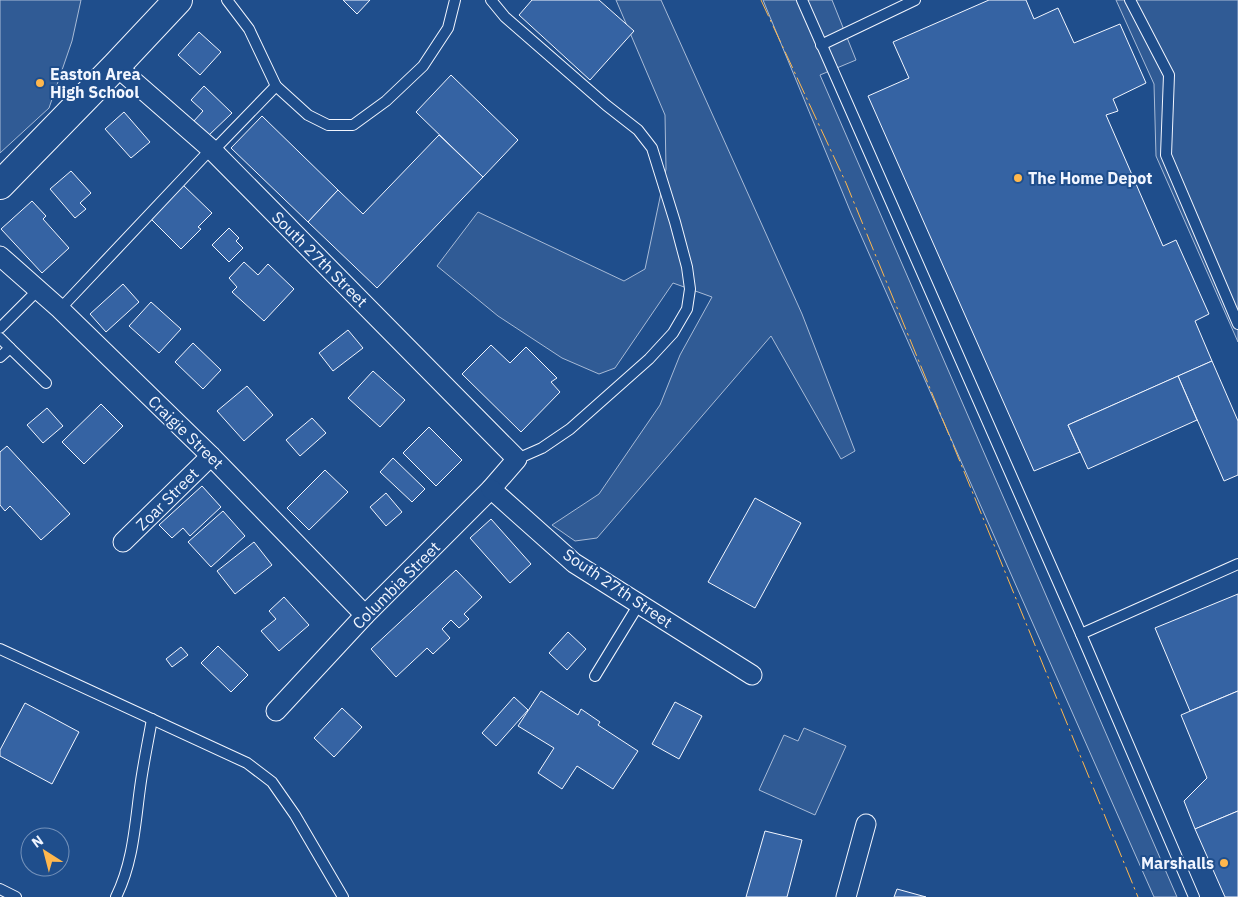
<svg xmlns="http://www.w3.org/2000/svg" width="1238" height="897" viewBox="0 0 1238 897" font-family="'IBM Plex Sans',sans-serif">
  <rect width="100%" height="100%" fill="#1f4e8c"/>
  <!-- built -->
  <g fill="#305b95" stroke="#a8bbd7">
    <polygon points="0,0 81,0 72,41 49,108 0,153"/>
    <polygon points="616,0 661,0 802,314 855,451 841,459 771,336 597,538 575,541 552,525 599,494 660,405 680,355 712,297 673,283 615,368 599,374 562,358 498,316 437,266 478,212 624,281 645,269 666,169 665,115"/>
    <polygon points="763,0 832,0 856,60 820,75 1177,897 1154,897 851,213"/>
    <polygon points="1116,0 1238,0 1238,342 1156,156 1154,84"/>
    <polygon points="804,728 846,746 815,815 759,790 784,735 798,741"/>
  </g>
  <!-- building -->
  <g fill="#3563a3" stroke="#f2f6ff">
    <polygon points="343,0 370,0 357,14"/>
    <polygon points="532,0 599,0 634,31 590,80 519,15"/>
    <polygon points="989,0 1026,0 1034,19 1058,8 1074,43 1120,24 1146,83 1113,99 1118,111 1106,115 1163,246 1176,240 1209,314 1195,321 1212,361 1068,425 1080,452 1034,471 868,96 909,78 893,42"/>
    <polygon points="199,32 221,52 200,75 178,55"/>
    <polygon points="451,75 518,140 483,177 416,112"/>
    <polygon points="204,86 232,113 208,136 193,122 203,111 191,100"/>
    <polygon points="124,112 150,142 131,158 105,129"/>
    <polygon points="262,116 338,190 308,222 231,148"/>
    <polygon points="439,135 483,177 377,288 308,222 338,190 363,214"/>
    <polygon points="71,171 91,193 80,203 86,209 75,218 50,189"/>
    <polygon points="182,184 212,213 198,227 201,229 181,249 149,217"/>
    <polygon points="32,201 46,216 43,219 69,248 42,273 1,229"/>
    <polygon points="229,228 239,238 236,241 243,248 229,262 212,245"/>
    <polygon points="244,262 258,275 268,264 294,289 264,321 232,292 237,287 229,278"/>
    <polygon points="123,284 139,302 106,332 90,314"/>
    <polygon points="151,302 181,329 159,353 129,326"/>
    <polygon points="348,330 363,348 333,371 319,353"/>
    <polygon points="193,343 221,370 203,389 175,362"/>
    <polygon points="491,345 510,363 526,347 557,378 551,382 560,392 521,432 462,374"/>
    <polygon points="1212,361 1238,421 1238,475 1224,481 1178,376"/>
    <polygon points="373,371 405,400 380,427 348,398"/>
    <polygon points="1178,376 1197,420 1088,469 1068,425"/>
    <polygon points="247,386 273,415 244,441 217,411"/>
    <polygon points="101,404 123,426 84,464 62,442"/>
    <polygon points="47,408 63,426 43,443 27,425"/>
    <polygon points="312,418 326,433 300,456 286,440"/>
    <polygon points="429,427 462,460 436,486 403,453"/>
    <polygon points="7,446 70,514 41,540 10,506 5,511 0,505 0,452"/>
    <polygon points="393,458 425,489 412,502 380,472"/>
    <polygon points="325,470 348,492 309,530 287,508"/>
    <polygon points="202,486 221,507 190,536 183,528 172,538 159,525"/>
    <polygon points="386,493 402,512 386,526 370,507"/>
    <polygon points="755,498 801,523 755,608 708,582"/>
    <polygon points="223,511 245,536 211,567 188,542"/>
    <polygon points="491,519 531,564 510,583 470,538"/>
    <polygon points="254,542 272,565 235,594 217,571"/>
    <polygon points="456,570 482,597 464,614 469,619 459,628 451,620 442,629 450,638 433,654 427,648 396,677 371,649"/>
    <polygon points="1238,594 1238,691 1190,711 1155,628"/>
    <polygon points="284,597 309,625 279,651 261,631 276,619 269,611"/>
    <polygon points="568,632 586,649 567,670 549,653"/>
    <polygon points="218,646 248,675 231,692 201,663"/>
    <polygon points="181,647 188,655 172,667 166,659"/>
    <polygon points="541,691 578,715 581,709 600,722 598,725 638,751 613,789 577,766 562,789 538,773 554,748 518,726"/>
    <polygon points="1238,691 1238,811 1195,829 1184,801 1207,778 1181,715"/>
    <polygon points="514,697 528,710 496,746 482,733"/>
    <polygon points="675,702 702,716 679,759 652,744"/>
    <polygon points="25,703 79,732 52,784 0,756 0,750"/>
    <polygon points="342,708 362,727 334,757 314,738"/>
    <polygon points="1238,811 1238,897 1225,897 1195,829"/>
    <polygon points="765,831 802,840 787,897 746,897"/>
    <polygon points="897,889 926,897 894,897"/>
  </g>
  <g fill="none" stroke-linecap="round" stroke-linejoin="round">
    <defs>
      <g id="lane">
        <polyline points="227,0 249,29 276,86"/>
        <polyline points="491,0 505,17 606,105 638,130 652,148 675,222 687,267 690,289 687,309 673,333 649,359 570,429 542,448 517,459"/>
        <polyline points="802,0 1081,634 1194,897"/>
        <polyline points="1130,0 1169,75 1166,155 1238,324"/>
        <polyline points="821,45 915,0"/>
        <polyline points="213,151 276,86 308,115 328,125 353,125 386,101 423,66 448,28 455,0"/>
        <polyline points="60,309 211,149"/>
        <polyline points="0,328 38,290"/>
        <polyline points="0,338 10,348 0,357"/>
        <polyline points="10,348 46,383"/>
        <polyline points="1081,634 1238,564"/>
        <polyline points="0,649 247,763 272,782 295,815 343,897"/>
        <polyline points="595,676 639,604"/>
        <polyline points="0,889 16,897"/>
        <path d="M 116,897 C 133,863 135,825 140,788 C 143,765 148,742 152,719"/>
      </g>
      <g id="street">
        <polyline points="116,66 211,149 517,459 491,489 365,615 276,711"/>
        <polyline points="0,256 60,309 211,456 365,615"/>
        <polyline points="491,489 574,563 752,675"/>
        <polyline points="123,542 211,456"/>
        <polyline points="846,897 866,824"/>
      </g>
      <polyline id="primary" points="0,185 116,66 178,0"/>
    </defs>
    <!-- lane casing -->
    <use href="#lane" stroke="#f2f6ff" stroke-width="12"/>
    <!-- street casing -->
    <use href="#street" stroke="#f2f6ff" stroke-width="21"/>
    <!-- primary casing -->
    <use href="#primary" stroke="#f2f6ff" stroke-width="30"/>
    <!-- lane -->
    <use href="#lane" stroke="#1f4e8c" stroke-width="10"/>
    <!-- street -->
    <use href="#street" stroke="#1f4e8c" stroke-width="19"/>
    <!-- primary -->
    <use href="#primary" stroke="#1f4e8c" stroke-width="28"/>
    <!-- power -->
    <polyline stroke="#ffb74d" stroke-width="1" stroke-dasharray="18 4 2.5 4" stroke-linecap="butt" points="761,0 846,183 1138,897"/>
  </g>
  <!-- markers -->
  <g fill="#ffb74d" stroke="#1f4e8c" stroke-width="2">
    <circle cx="40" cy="83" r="5"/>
    <circle cx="1018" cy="178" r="5"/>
    <circle cx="1224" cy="863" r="5"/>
  </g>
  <g text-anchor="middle" stroke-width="4" stroke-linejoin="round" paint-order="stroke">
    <!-- poi labels -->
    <g font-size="16" font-weight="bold" fill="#f2f6ff" stroke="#1f4e8c" text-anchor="start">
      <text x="50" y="80">Easton Area<tspan x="50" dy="18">High School</tspan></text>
      <text x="1028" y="184">The Home Depot</text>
      <text x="1214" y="869" text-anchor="end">Marshalls</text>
    </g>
    <!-- street labels -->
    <g font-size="16" fill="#f2f6ff" stroke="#1f4e8c">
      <text transform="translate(320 259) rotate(45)" y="6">South 27th Street</text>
      <text transform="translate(186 432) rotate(44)" y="6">Craigie Street</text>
      <text transform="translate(167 499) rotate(-45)" y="6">Zoar Street</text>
      <text transform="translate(396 585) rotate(-45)" y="6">Columbia Street</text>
      <text transform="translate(618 588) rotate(34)" y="6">South 27th Street</text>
    </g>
  </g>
  <!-- north arrow -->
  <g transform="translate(45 852) rotate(324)"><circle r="24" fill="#1f4e8c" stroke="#7391ba"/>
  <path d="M0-4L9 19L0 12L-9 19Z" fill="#ffb74d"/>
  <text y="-8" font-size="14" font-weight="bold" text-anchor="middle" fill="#f2f6ff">N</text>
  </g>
</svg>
